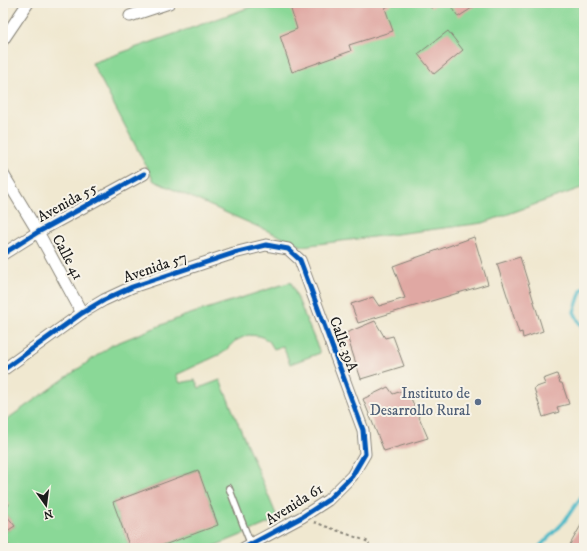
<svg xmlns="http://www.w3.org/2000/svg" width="587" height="551" viewBox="0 0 587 551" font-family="'IM FELL DW Pica',serif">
  <rect width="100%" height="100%" fill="#f7f3e8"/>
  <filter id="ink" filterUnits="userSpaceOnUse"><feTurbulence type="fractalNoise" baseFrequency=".025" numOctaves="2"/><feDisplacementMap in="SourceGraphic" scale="8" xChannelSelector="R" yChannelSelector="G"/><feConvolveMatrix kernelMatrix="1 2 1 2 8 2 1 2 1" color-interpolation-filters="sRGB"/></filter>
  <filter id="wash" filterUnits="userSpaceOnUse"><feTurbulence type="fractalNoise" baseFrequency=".012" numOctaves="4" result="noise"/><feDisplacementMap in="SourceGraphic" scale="16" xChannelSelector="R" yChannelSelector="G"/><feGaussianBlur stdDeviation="0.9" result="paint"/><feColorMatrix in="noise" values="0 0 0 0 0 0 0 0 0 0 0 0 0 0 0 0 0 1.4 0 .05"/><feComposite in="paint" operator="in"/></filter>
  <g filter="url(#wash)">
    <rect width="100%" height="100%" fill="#f0e8d0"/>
    <!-- green -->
    <g fill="#8ad897" stroke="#537a5a">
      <polygon points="262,3 584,3 584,121 578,142 579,167 584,174 584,187 483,223 302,246 154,181 92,63"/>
      <polygon points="291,282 320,353 290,364 283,346 274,349 269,341 260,336 248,335 235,341 223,353 176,375 180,383 195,380 199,388 220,380 278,519 239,536 209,548 156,548 218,524 197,470 113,502 130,548 11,548 3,539 3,526 7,531 15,526 3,511 9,505 3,496 3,422 112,345 184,316"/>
    </g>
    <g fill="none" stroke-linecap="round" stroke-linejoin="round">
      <!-- stream -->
      <g stroke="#4dbac8" stroke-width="3.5">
        <polyline points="584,288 581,291 574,312 584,332"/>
        <polyline points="538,548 563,523 584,493"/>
      </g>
    </g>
    <g id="blocks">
      <!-- building -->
      <g fill="#e0a8a3">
        <polygon points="289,3 393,3 385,8 393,31 349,45 351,51 292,72 280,36 297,29"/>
        <polygon points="427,3 439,3 431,8"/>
        <polygon points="450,3 472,3 475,6 458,17"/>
        <polygon points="448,31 463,50 434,74 418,54"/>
        <polygon points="474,237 488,284 358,323 351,304 373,297 379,306 405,298 393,266"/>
        <polygon points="520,257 543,331 523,338 522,332 519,333 497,264"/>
        <polygon points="375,321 385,338 393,336 404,366 361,379 346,333"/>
        <polygon points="557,374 560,383 562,383 569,404 557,407 559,412 543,417 534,388 545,384 543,379"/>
        <polygon points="388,387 393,394 407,389 428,438 384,451 363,399"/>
        <polygon points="198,470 218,525 156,548 130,548 113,502"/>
        <polygon points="3,496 9,505 3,509"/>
        <polygon points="3,511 15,526 7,531 3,526"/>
        <polygon points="584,520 584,548 568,548"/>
        <polygon points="3,538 11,548 3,548"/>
      </g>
    </g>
  </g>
  <g filter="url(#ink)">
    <use href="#blocks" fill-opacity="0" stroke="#868276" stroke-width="1"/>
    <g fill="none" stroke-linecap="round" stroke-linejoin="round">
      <defs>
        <polyline id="lane" points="229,488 251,545"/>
        <g id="street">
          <polyline points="130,16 169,3"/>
          <polyline points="3,40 28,3"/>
          <polyline points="3,174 38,232 82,313"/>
          <polyline points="3,254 38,232 144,174"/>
          <polyline points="3,370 82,313 104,300 132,287 234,253 266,245 288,249 300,260 363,430 365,454 352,476 328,500 302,517 244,548"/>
        </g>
      </defs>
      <!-- lane casing -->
      <use href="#lane" stroke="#868276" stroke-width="8"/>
      <!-- street casing -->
      <use href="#street" stroke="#868276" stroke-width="13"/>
      <!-- path -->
      <polyline stroke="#868276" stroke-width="2" stroke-dasharray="3 3" stroke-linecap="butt" points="314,522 369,542 369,548"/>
      <!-- lane -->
      <use href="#lane" stroke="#fff" stroke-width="5.5"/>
      <!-- street -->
      <use href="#street" stroke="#fff" stroke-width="11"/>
      <defs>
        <g id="cycleway">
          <polyline points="3,254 38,232 144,174"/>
          <polyline points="3,370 82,313 104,300 132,287 234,253 266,245 288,249 300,260 363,430 365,454 352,476 328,500 302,517 244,548"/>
        </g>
      </defs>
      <!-- cycleway casing -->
      <use href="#cycleway" stroke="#f7f3e8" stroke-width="8"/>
      <!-- cycleway -->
      <use href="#cycleway" stroke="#0057b8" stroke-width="5"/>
    </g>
  </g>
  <!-- markers -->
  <circle fill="#5c6f8a" stroke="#f7f3e8" stroke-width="1.5" cx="478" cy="402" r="4"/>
  <g text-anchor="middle" stroke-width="4" stroke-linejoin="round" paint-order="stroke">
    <!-- street labels -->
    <g font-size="15" fill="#1c1c1c" stroke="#f7f3e8">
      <text transform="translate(67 202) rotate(-29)" y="5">Avenida 55</text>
      <text transform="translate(68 257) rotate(62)" y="5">Calle 41</text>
      <text transform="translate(155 267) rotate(-19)" y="5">Avenida 57</text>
      <text transform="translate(344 344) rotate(70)" y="5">Calle 39A</text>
      <text transform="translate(294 504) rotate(-32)" y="5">Avenida 61</text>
    </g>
    <!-- service labels -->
    <g font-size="15" fill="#4e5e75" stroke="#f7f3e8" text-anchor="end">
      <text x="470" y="398">Instituto de<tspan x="470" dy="17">Desarrollo Rural</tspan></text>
    </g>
  </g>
  <!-- margin -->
  <rect width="587" height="551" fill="none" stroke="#f7f3e8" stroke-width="16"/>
  <!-- north arrow -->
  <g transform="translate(46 505) rotate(166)" stroke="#f7f3e8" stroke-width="3" paint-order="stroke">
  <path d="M0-3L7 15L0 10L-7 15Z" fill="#1c1c1c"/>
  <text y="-6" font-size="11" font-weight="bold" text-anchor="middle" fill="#1c1c1c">N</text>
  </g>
</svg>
